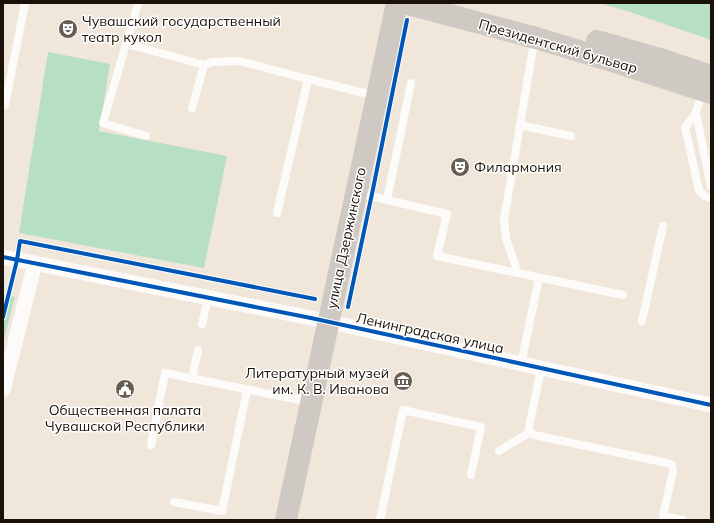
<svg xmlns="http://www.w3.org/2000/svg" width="714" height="523" viewBox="0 0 714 523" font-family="Mulish,sans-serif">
  <rect width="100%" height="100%" fill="#f1e6da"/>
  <!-- green -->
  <g fill="#b7dfc3">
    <polygon points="599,3 711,3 711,40 630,12"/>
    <polygon points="48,52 110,64 99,131 227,156 204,268 19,233"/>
    <polygon points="3,295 15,297 3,343"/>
  </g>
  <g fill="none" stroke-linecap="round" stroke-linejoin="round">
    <!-- lane -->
    <g stroke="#fdfbf9" stroke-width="8">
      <polyline points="138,3 103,123 146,136"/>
      <polyline points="127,44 204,65 212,62 239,61 308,79 277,213"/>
      <polyline points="308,79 376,96"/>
      <polyline points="702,91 696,113 685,127 699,191 705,196 711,198"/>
      <polyline points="3,105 5,105 25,3"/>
      <polyline points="192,108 204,65"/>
      <polyline points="696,113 711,187"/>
      <polyline points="520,125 571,136"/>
      <polyline points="357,193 447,214 437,256 623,295"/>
      <polyline points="387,200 411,83"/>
      <polyline points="517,273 515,264 506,239 504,220 532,54 536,39"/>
      <polyline points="642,321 663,226"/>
      <polyline points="202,324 208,298"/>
      <polyline points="521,364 539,278"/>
      <polyline points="541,369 529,427 530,432 534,435 667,463 672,465 673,471 663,516 683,520"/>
      <polyline points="192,379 198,350"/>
      <polyline points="151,445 165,373 310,402"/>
      <polyline points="499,451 530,432"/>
      <polyline points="174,502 222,511 247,390"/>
      <polyline points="380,520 403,410 481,427 471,475"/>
    </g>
    <!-- street -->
    <g stroke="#fdfbf9" stroke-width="15">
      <polyline points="3,257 311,318 711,405"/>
      <polyline points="3,390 35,263"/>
    </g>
    <!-- secondary -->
    <g stroke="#cec9c3" stroke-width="22">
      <polyline points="405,3 536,38 615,62 711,93"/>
      <polyline points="597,41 660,59 711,76"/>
      <polyline points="286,520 397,3"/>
    </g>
    <defs>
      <g id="cycleway">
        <polyline points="3,257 311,318 711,405"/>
        <polyline points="348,307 373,189 407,20"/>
        <polyline points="3,317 17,260 20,241 315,299"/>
      </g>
    </defs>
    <!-- cycleway casing -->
    <use href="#cycleway" stroke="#fff" stroke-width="6"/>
    <!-- cycleway -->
    <use href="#cycleway" stroke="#0057b8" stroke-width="4"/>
  </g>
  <!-- icons -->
  <defs>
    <symbol id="theatre-disc" viewBox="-11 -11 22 22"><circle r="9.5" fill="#655c52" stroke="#fff"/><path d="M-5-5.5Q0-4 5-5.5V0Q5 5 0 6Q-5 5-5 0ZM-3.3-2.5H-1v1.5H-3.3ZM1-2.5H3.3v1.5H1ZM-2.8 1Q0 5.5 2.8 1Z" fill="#fff"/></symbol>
    <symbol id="museum-disc" viewBox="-11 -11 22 22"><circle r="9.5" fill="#655c52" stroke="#fff"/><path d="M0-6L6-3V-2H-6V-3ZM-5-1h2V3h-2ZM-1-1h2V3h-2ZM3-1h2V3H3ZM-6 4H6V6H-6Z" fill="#fff"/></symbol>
    <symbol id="civic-disc" viewBox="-11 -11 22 22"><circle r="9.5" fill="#655c52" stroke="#fff"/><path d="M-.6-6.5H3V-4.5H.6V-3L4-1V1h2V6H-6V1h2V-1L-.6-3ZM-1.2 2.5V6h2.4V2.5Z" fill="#fff"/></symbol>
  </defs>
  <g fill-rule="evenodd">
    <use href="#theatre-disc" x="57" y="18" width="22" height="22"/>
    <use href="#theatre-disc" x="449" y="156" width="22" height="22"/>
    <use href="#museum-disc" x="392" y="370" width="22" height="22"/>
    <use href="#civic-disc" x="114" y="378" width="22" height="22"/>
  </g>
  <g text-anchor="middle" stroke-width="3" stroke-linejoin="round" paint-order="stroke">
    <!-- poi labels -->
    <g font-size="14" fill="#1a1208" stroke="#fff" text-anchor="start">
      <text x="82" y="26">Чувашский государственный<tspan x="82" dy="16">театр кукол</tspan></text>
      <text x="474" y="172">Филармония</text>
      <text x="389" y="378" text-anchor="end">Литературный музей<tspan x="389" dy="16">им. К. В. Иванова</tspan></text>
      <text x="125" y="415" text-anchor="middle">Общественная палата<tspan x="125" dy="16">Чувашской Республики</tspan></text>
    </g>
    <!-- street labels -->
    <g font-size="14" fill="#1a1208" stroke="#fff">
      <text transform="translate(558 46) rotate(16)" y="5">Президентский бульвар</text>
      <text transform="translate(346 238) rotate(-78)" y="5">улица Дзержинского</text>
      <text transform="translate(430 333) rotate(12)" y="5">Ленинградская улица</text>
    </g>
  </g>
  <!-- border -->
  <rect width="714" height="523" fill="none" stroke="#1a1208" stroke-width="8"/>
</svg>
